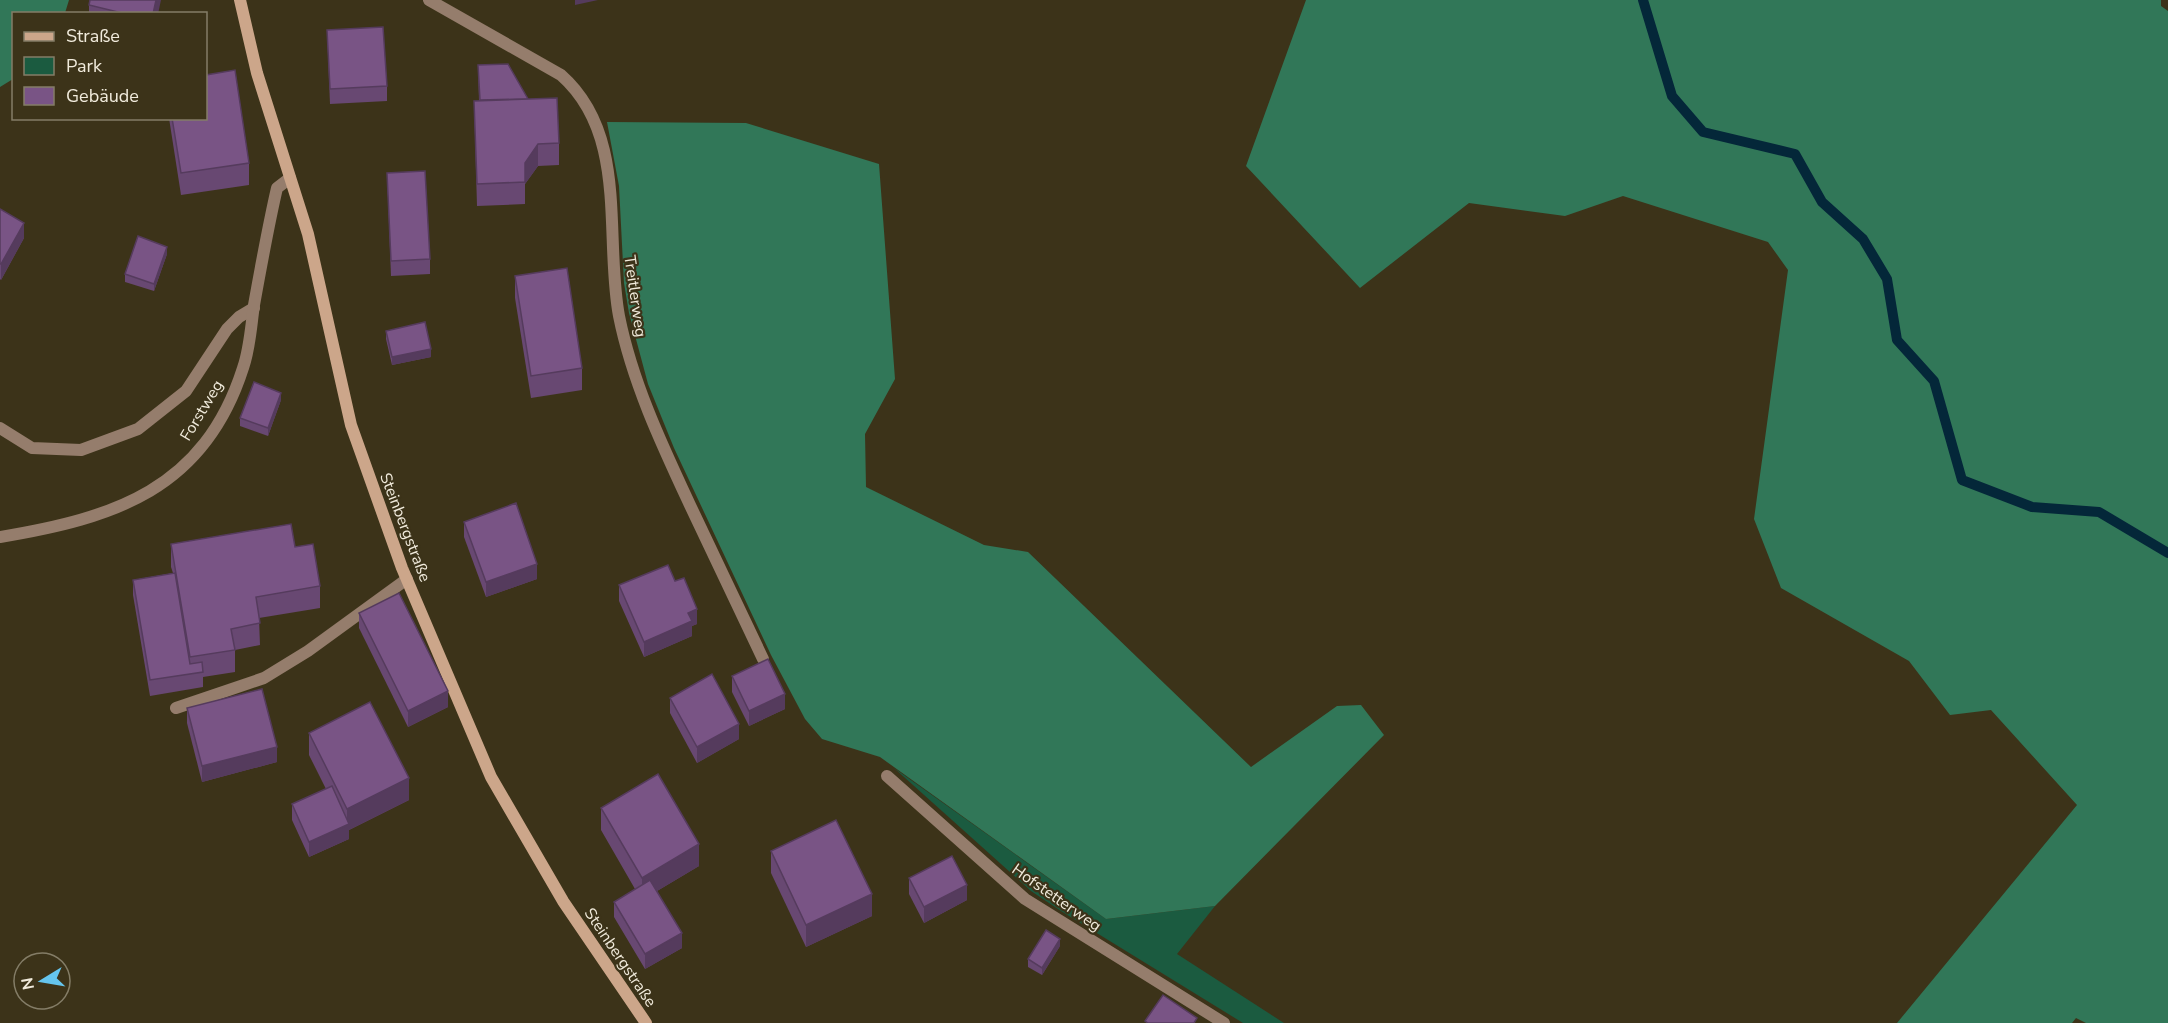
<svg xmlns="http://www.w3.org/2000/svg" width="2168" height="1023" viewBox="0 0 2168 1023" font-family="'Nunito Sans',sans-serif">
  <rect width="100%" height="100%" fill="#3c3319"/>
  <!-- green -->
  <polygon fill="#1b5b40" points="894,768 1106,919 1215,906 1177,954 1284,1023 1243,1023 1061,911 1031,891"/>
  <!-- forest -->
  <g fill="#317758">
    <polygon points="0,0 69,0 65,13 14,14 13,79 0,87"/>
    <polygon points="1306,0 2161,0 2161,6 2168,11 2168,1023 2086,1023 2076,1018 2072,1023 1897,1023 2077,805 1991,710 1950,715 1909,661 1781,588 1754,519 1788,270 1768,242 1623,196 1565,216 1469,203 1360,288 1246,166"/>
    <polygon points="607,122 746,123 879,164 895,379 865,434 866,487 984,545 1028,552 1251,767 1337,706 1361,705 1384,735 1215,906 1106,919 880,757 822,739 805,719 771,655 674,448 648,384 629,313 624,283 619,186"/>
  </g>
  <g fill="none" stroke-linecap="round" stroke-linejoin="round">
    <!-- stream -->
    <polyline stroke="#042739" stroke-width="10" points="1643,0 1672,96 1703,132 1795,154 1822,202 1863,239 1887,279 1897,340 1934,381 1962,480 2032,507 2099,512 2168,553"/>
    <!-- service -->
    <g stroke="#957d6c" stroke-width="12">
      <path d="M 429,0 L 561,75 C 629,135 604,236 619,316 C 632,381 661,443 689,503 C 714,555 738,607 763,659"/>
      <polyline points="176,708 264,678 308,651 407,579"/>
      <polyline points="887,776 1025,899 1224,1023"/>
    </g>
    <!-- minor -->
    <g stroke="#957d6c" stroke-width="12">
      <polyline points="0,428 32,448 81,450 138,429 186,391 227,329 239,317 254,308"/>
      <path d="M 0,537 C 114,518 204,490 243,368 C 250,348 251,326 254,305 C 261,266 268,227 277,188 L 290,178"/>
    </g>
    <!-- secondary -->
    <polyline stroke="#cca68a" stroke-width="12" points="240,0 257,73 308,234 351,425 402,568 491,777 563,901 646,1023"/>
  </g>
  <!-- wall -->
  <g fill="#684872">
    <polygon points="89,5 158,14 89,14"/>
    <polygon points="327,30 387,86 387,101 330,104"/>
    <polygon points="478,65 528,99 559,143 559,165 538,166 525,184 525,204 477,206 474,101 479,101"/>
    <polygon points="169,118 206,118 249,163 249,185 181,195"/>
    <polygon points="387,173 430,259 430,274 391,276"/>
    <polygon points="0,209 24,238 1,280 0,279"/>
    <polygon points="167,254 154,291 125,282 125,274"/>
    <polygon points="515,276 582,368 582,390 531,398 515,298"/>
    <polygon points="386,331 431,357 392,365 386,339"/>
    <polygon points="281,400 268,436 240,426 240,418"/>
    <polygon points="464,522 537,579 486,597 464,537"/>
    <polygon points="171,544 295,547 320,586 320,608 259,618 260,645 235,650 235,672 203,677 203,687 150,696 133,595 133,580 173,573 171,567"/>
    <polygon points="675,581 697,624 692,626 692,636 644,657 619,601 619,585"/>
    <polygon points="359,613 448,707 408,727 359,628"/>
    <polygon points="732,676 785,709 749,726 732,692"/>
    <polygon points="670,698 739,739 697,763 670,713"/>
    <polygon points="187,708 277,762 202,782 187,723"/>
    <polygon points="309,733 409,800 349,830 349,839 309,857 292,820 292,804 326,789 309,755"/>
    <polygon points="601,808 699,866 657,891 682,948 645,969 614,917 614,902 635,889 601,830"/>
    <polygon points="771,851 872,916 806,947 771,873"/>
    <polygon points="909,878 967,900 924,923 909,894"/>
    <polygon points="1060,946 1042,975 1028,967 1028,959"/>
  </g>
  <!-- shaded-wall -->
  <g fill="#553b5d">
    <polygon points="156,0 161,0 158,14 153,14"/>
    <polygon points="575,0 598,0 575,5"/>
    <polygon points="538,144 538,166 525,184 525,163"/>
    <polygon points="24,223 24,238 1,280 1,264"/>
    <polygon points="167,247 167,254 154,291 154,284"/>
    <polygon points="431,349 431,357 392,365 392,357"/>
    <polygon points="281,393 281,400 268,436 268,428"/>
    <polygon points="537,564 537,579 486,597 486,582"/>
    <polygon points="697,609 697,624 692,626 692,636 644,657 644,642 688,613"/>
    <polygon points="448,691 448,707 408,727 408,711"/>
    <polygon points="785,694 785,709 749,726 749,711"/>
    <polygon points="739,724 739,739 697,763 697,747"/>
    <polygon points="277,747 277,762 202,782 202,766"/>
    <polygon points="409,778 409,800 349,830 349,839 309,857 309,842 347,825 347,809"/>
    <polygon points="699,844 699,866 642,900 642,878"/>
    <polygon points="967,885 967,900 924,923 924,907"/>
    <polygon points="872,894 872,916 806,947 806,925"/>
    <polygon points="682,933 682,948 645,969 645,954"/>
    <polygon points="1060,939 1060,946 1042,975 1042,968"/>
  </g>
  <!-- building -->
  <g fill="#795485" stroke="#553b5d" stroke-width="1.5">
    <polygon points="90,0 156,0 153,14 126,14 89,5"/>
    <polygon points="383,27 387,86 330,89 327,30"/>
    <polygon points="508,64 528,99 480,100 478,65"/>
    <polygon points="235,70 249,163 181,173 172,118 206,118 206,75"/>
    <polygon points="557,98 559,143 538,144 525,163 525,182 477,184 474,101"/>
    <polygon points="425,171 430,259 391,261 387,173"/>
    <polygon points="0,209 24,223 1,264 0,264"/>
    <polygon points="138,236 167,247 154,284 125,274"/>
    <polygon points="567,268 582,368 531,376 515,276"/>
    <polygon points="425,322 431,349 392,357 386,331"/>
    <polygon points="254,382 281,393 268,428 240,418"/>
    <polygon points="516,503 537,564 486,582 464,522"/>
    <polygon points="291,524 295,547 313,544 320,586 256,597 260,623 231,629 235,650 190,657 171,544"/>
    <polygon points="668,565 675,581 684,578 697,609 688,613 692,621 644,642 619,585"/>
    <polygon points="175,573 190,664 202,662 203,672 150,680 133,580"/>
    <polygon points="399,593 448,691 408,711 359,613"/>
    <polygon points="768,659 785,694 749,711 732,676"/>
    <polygon points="712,674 739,724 697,747 670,698"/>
    <polygon points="262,689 277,747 202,766 187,708"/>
    <polygon points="370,702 409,778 347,809 309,733"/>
    <polygon points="658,774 699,844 642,878 601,808"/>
    <polygon points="332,786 349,824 309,842 292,804"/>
    <polygon points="836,820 872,894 806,925 771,851"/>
    <polygon points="952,856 967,885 924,907 909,878"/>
    <polygon points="650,880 682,933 645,954 614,902"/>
    <polygon points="1046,930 1060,939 1042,968 1028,959"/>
    <polygon points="1163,995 1197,1018 1194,1023 1148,1023 1145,1021"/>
  </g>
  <g text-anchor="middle" stroke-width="4.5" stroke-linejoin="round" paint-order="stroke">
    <!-- street labels -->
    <g font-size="16" fill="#f1ebdc" stroke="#3c3319">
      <text transform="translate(636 296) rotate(82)" y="6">Treitlerweg</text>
      <text transform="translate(201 410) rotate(-59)" y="6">Forstweg</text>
      <text transform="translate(406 527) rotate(69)" y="6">Steinbergstraße</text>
      <text transform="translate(1057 897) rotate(35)" y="6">Hofstetterweg</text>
      <text transform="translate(621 957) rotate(56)" y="6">Steinbergstraße</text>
    </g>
  </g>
  <!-- legend -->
  <rect x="12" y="12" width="195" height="108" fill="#3c3319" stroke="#847d67" stroke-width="1.5"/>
  <rect x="24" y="32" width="30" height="9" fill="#cca68a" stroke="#847d67" stroke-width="1.5"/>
  <text x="66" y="42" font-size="18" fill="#f1ebdc">Straße</text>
  <rect x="24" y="57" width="30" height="18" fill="#1b5b40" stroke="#847d67" stroke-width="1.5"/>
  <text x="66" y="72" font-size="18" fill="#f1ebdc">Park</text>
  <rect x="24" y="87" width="30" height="18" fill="#795485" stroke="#847d67" stroke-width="1.5"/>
  <text x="66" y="102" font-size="18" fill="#f1ebdc">Gebäude</text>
  <!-- north arrow -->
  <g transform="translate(42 981) rotate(259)"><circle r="28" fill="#3c3319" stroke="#847d67" stroke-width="1.5"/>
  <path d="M0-4.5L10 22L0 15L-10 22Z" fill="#65c5ee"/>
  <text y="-9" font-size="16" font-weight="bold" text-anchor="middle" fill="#f1ebdc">N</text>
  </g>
</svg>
